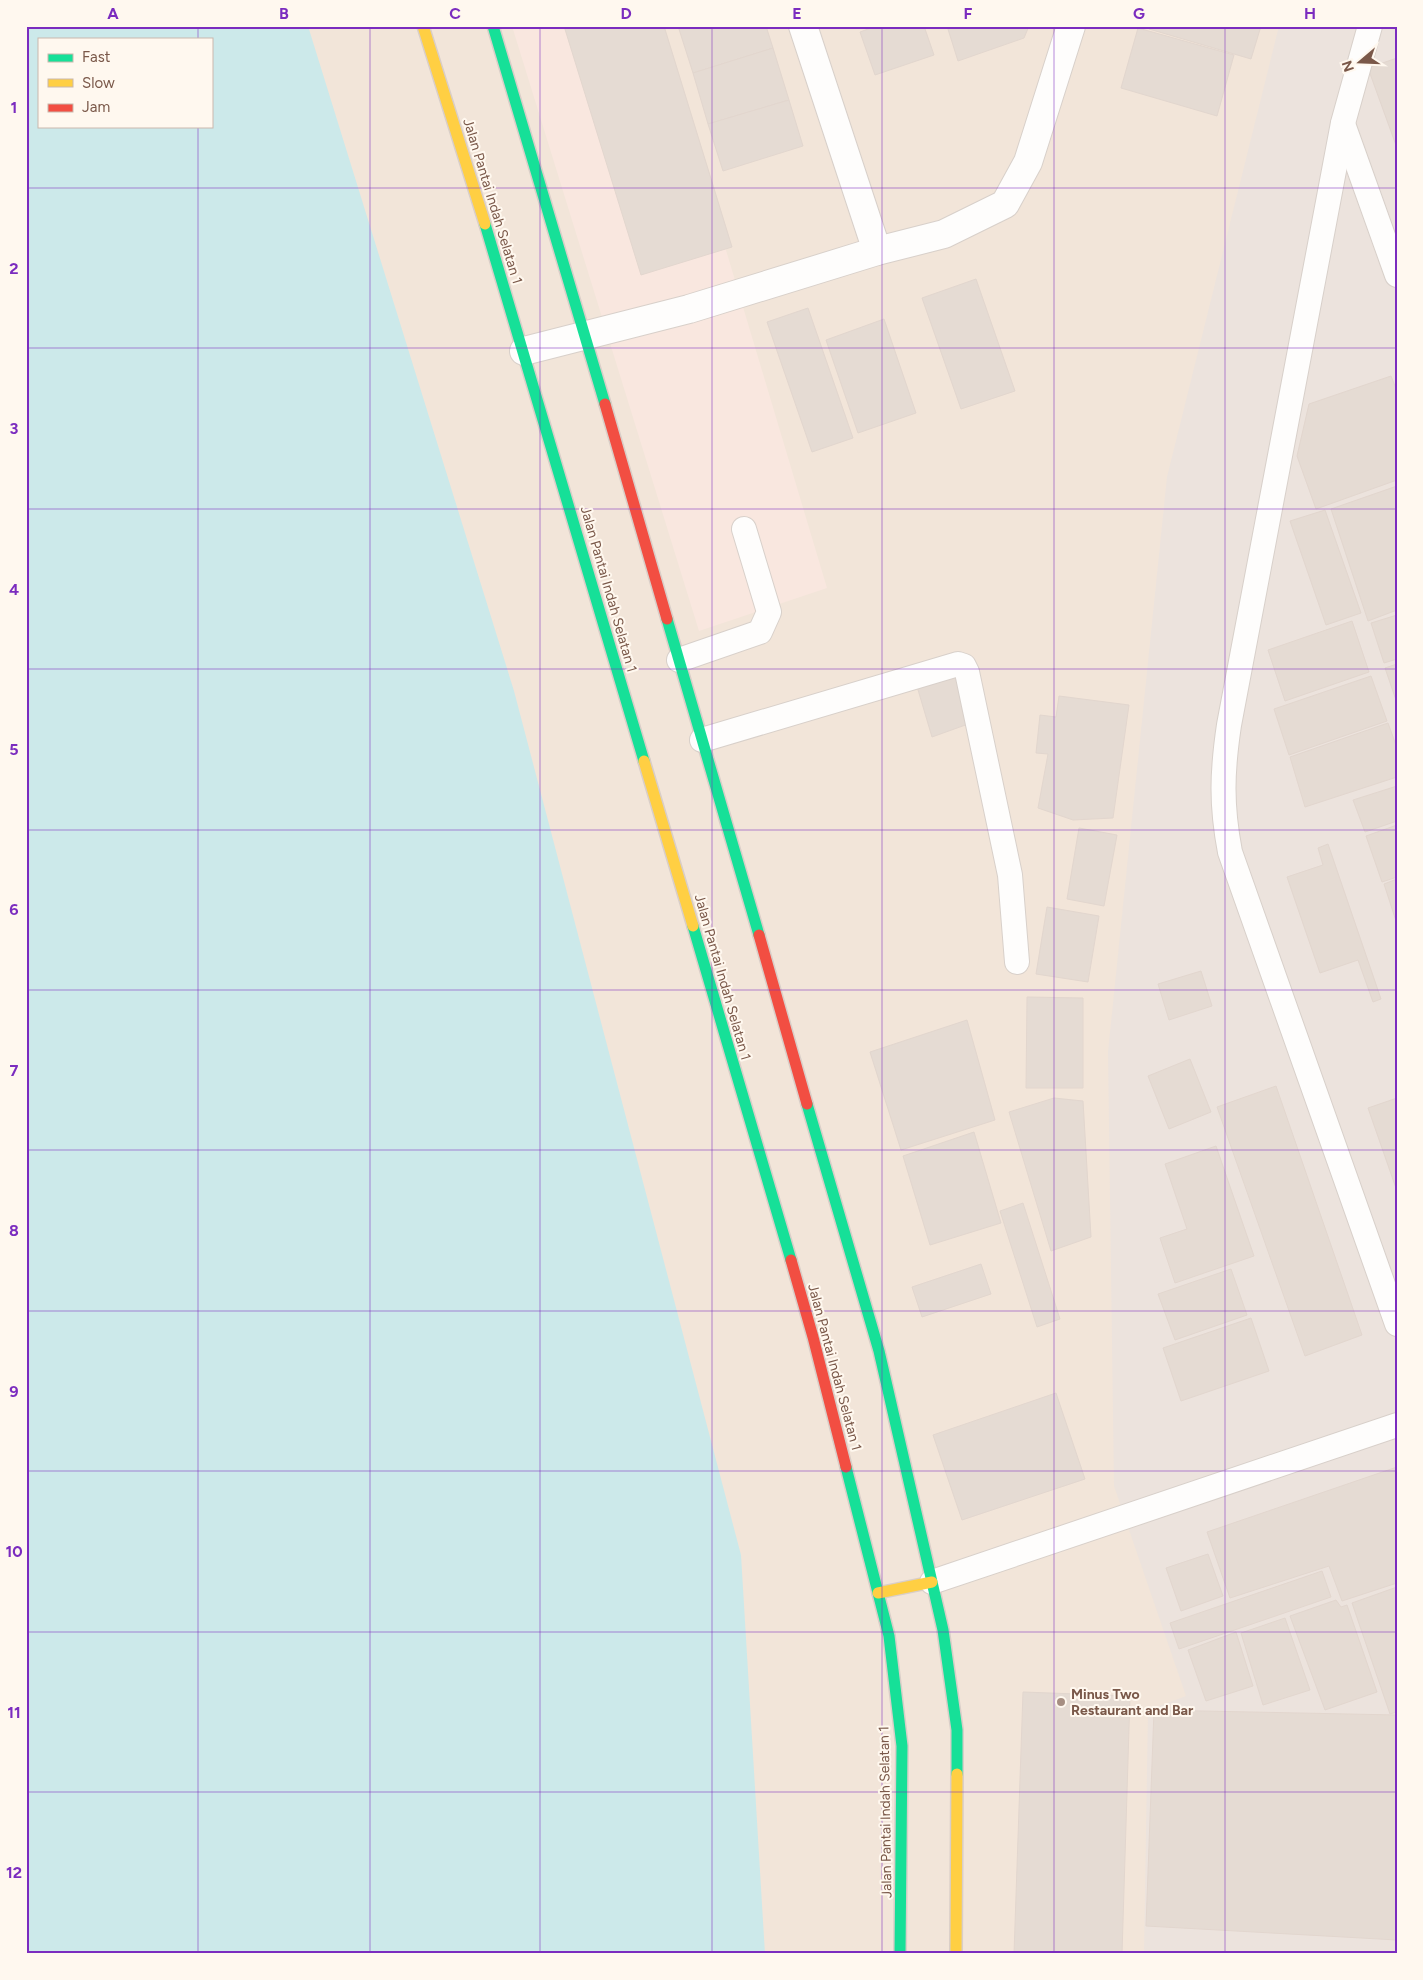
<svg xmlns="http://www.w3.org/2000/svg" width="1423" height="1980" viewBox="0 0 1423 1980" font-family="Figtree,sans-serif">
  <rect width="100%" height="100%" fill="#f9f3ec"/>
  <!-- residential -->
  <path fill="#f2e5d9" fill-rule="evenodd" d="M 26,26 L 1397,26 L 1397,1954 L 341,1954 L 26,781 ZM 39,39 L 211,39 L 211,126 L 39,126 Z"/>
  <!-- commercial -->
  <polygon fill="#f9e7df" points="512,26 659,26 827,588 699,631"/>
  <!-- industrial -->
  <polygon fill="#ece3dd" points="1279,26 1397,26 1397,1954 1144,1954 1148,1710 1186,1696 1114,1486 1108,1052 1167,477"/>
  <!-- water -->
  <path fill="#cce9ea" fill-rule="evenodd" d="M 26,26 L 308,26 L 514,691 L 741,1555 L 765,1954 L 26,1954 ZM 39,39 L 211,39 L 211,126 L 39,126 Z"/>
  <!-- building -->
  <g fill="#e5dbd3" stroke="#e2d6ce">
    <polygon points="564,26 664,26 732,247 641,275"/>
    <polygon points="678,26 766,26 773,48 693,73"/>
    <polygon points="876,26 924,26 934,55 875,75 860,32"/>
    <polygon points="947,26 1029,26 1024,38 958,61"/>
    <polygon points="1150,26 1261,26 1251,59 1149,29"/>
    <polygon points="1138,28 1234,55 1217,116 1121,88"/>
    <polygon points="773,48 789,100 708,124 693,73"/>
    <polygon points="1397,58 1397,148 1368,68"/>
    <polygon points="789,100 803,146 723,171 708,124"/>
    <polygon points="976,279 1015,391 961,409 922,298"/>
    <polygon points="808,308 853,438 812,452 767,322"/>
    <polygon points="884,319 916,413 858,433 826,340"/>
    <polygon points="1391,376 1397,391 1397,480 1316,509 1297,456 1309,404"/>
    <polygon points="1397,486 1397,610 1368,621 1331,509"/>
    <polygon points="1325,510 1361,613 1326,625 1290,521"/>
    <polygon points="1397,615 1397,659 1384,663 1371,623"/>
    <polygon points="1352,621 1369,672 1285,701 1268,650"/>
    <polygon points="1397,664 1397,703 1385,668"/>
    <polygon points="956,670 971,723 932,737 916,683"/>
    <polygon points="1371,676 1387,721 1289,755 1274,709"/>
    <polygon points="1059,696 1129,705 1113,818 1073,820 1038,808 1048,754 1036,753 1040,715 1056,717"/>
    <polygon points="1388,723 1397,748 1397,777 1305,807 1290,757"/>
    <polygon points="1397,786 1397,821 1365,832 1353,800"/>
    <polygon points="1397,825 1397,877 1382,882 1366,836"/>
    <polygon points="1079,828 1117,835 1104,906 1067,899"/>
    <polygon points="1328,844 1381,999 1373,1002 1358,960 1320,973 1287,877 1323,865 1318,848"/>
    <polygon points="1397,879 1397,924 1384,884"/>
    <polygon points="1047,907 1099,916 1088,982 1036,974"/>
    <polygon points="1201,971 1212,1006 1169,1020 1158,984"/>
    <polygon points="1027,997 1083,998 1083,1088 1026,1088"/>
    <polygon points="967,1020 995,1120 901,1150 870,1052"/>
    <polygon points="1190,1059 1211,1112 1169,1129 1148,1076"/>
    <polygon points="1276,1086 1362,1335 1305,1356 1217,1107"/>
    <polygon points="1054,1098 1083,1101 1091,1237 1051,1251 1009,1112"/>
    <polygon points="1397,1098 1397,1191 1368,1108"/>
    <polygon points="974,1132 1001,1223 930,1245 903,1156"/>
    <polygon points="1216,1146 1254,1256 1175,1283 1160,1238 1187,1229 1165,1164"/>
    <polygon points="1023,1203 1060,1319 1037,1327 1000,1211"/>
    <polygon points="981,1264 991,1294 922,1317 912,1287"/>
    <polygon points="1231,1269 1247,1315 1175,1340 1158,1294"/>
    <polygon points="1251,1318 1269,1371 1181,1401 1163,1348"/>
    <polygon points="1056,1393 1085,1479 962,1520 933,1435"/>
    <polygon points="1397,1467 1397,1583 1342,1601 1329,1566 1230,1598 1207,1532"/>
    <polygon points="1208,1554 1223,1596 1181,1611 1166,1568"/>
    <polygon points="1322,1571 1331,1597 1179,1649 1170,1623"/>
    <polygon points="1397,1587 1397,1712 1390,1714 1352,1603"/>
    <polygon points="1336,1600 1341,1607 1347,1605 1377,1692 1325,1710 1290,1616"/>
    <polygon points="1285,1618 1310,1690 1263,1705 1241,1633"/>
    <polygon points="1236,1632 1253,1686 1206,1701 1188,1650"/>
    <polygon points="1023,1692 1130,1696 1122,1954 1014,1954"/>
    <polygon points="1154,1710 1397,1715 1397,1940 1146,1926"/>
  </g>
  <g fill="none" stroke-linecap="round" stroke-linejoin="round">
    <defs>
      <g id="lane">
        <path d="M 1370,26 L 1343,123 L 1229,725 C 1222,772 1221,805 1230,852 L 1397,1324"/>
        <polyline points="1343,124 1397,275"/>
        <polyline points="679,660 760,632 769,612 744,529"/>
        <polyline points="702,740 958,664 964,666 967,672 1010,875 1017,962"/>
        <polyline points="932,1582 1397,1425"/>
      </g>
      <g id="street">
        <polyline points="803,26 877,251"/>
        <polyline points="524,351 689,309 877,251 944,234 1005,204 1028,162 1071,26"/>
      </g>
      <g id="fast">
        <polyline points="493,26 605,404"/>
        <polyline points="485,224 644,761"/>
        <polyline points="667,619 759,935"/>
        <polyline points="693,926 791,1260"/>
        <polyline points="807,1104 879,1351 943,1630 957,1730 957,1774"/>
        <polyline points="846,1467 889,1636 902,1746 900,1954"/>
      </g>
      <g id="slow">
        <polyline points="423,26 485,224"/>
        <polyline points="644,761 693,926"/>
        <polyline points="878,1593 932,1582"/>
        <polyline points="956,1954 957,1774"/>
      </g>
      <g id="jam">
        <polyline points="605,404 667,619"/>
        <polyline points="759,935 807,1104"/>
        <polyline points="791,1260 813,1337 846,1467"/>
      </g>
    </defs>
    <!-- lane casing -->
    <use href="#lane" stroke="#d8d0ca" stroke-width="26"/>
    <!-- street casing -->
    <use href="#street" stroke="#d8d0ca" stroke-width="30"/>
    <!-- fast casing -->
    <use href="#fast" stroke="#d9cec8" stroke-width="14"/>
    <!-- slow casing -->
    <use href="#slow" stroke="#d9cec8" stroke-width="14"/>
    <!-- jam casing -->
    <use href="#jam" stroke="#d9cec8" stroke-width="14"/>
    <!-- lane -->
    <use href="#lane" stroke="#fefdfc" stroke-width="24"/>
    <!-- street -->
    <use href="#street" stroke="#fefdfc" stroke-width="28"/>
    <!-- fast -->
    <use href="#fast" stroke="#16e098" stroke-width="11"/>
    <!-- slow -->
    <use href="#slow" stroke="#ffcf43" stroke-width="11"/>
    <!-- jam -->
    <use href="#jam" stroke="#f24e42" stroke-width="11"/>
  </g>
  <!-- grid -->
  <path fill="none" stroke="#7b2cbf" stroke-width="1" stroke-opacity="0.55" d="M 198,26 L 198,39M 370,26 L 370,1954M 540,26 L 540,1954M 712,26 L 712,1954M 882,26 L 882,1954M 1054,26 L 1054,1954M 1225,26 L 1225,1954M 198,126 L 198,1954M 26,188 L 1397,188M 26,348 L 1397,348M 26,509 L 1397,509M 26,669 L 1397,669M 26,830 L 1397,830M 26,990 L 1397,990M 26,1150 L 1397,1150M 26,1311 L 1397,1311M 26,1471 L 1397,1471M 26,1632 L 1397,1632M 26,1792 L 1397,1792"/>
  <!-- markers -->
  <circle fill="#a68e82" stroke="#fff8ef" stroke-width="2" cx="1061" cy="1702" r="5"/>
  <g text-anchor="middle" stroke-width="4" stroke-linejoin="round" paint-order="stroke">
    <!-- street labels -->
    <g font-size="14" fill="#7a5849" stroke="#fff8ef">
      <text transform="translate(493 201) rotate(73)" y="5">Jalan Pantai Indah Selatan 1</text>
      <text transform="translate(609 589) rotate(74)" y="5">Jalan Pantai Indah Selatan 1</text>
      <text transform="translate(723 977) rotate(74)" y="5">Jalan Pantai Indah Selatan 1</text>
      <text transform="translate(835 1367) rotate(75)" y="5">Jalan Pantai Indah Selatan 1</text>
      <text transform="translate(885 1812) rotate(-91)" y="5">Jalan Pantai Indah Selatan 1</text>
    </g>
    <!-- poi labels -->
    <g font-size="14" font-weight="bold" fill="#7a5849" stroke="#fff8ef" text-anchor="start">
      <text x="1071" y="1699">Minus Two<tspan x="1071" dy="16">Restaurant and Bar</tspan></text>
    </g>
  </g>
  <!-- border -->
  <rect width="1423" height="1980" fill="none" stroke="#fff8ef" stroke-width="55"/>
  <!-- legend -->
  <rect x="38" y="38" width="175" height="90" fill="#fff8ef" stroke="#cab8ad"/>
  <rect x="48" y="54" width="25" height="8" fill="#16e098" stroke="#cab8ad"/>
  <text x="82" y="62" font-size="15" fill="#7a5849">Fast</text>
  <rect x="48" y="79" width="25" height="8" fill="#ffcf43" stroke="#cab8ad"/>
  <text x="82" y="88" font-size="15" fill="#7a5849">Slow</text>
  <rect x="48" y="104" width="25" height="8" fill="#f24e42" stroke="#cab8ad"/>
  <text x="82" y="112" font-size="15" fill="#7a5849">Jam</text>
  <!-- north arrow -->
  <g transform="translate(1360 62) rotate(251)" stroke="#fff8ef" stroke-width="4" paint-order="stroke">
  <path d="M0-4L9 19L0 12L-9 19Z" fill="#7a5849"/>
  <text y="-8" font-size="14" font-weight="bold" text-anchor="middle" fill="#7a5849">N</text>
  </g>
  <rect x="28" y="28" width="1368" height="1924" fill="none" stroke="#7b2cbf" stroke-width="2"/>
  <g font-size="16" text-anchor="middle" font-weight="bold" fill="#7b2cbf">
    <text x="113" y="19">A</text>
    <text x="284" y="19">B</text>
    <text x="455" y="19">C</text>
    <text x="626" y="19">D</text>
    <text x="797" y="19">E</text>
    <text x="968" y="19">F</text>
    <text x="1139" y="19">G</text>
    <text x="1310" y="19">H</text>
    <text x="14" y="113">1</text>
    <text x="14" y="274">2</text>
    <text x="14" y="434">3</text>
    <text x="14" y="595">4</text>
    <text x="14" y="755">5</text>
    <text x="14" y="915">6</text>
    <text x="14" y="1076">7</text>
    <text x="14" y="1236">8</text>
    <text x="14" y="1397">9</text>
    <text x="14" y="1557">10</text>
    <text x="14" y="1718">11</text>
    <text x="14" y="1878">12</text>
  </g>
</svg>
